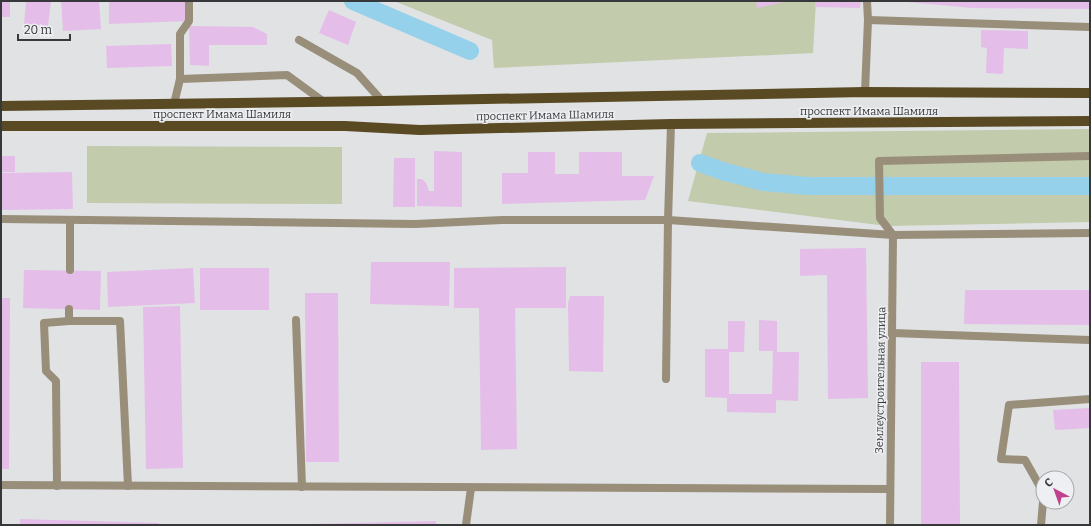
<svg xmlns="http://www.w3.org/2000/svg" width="1091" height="526" viewBox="0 0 1091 526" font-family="Bitter,serif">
  <rect width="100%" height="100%" fill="#e0e2e4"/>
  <!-- green -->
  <g fill="#c2cbac">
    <polygon points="394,1 816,1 813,53 494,68 492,40"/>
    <polygon points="1090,129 1090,222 887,226 688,201 707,133"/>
    <polygon points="87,146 342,147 342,204 87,203"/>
  </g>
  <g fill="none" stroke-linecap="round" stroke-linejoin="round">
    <!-- canal -->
    <g stroke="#96d1eb" stroke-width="18">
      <polyline points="353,1 470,51"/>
      <polyline points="700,163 725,172 745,177 763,182 808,186 1090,186"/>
    </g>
  </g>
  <!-- building -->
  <g fill="#e4bee9">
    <rect x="1" y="1" width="9" height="16"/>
    <polygon points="26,1 51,1 48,26 24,24"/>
    <polygon points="61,1 99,1 101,29 63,31"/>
    <polygon points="109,1 187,1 188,21 109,24"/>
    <polygon points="756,1 784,1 784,2 757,8"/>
    <polygon points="816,1 861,1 860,8 815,7"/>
    <polygon points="907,1 1090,1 1090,9 972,8 907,2"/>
    <polygon points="329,10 356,22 348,45 319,33"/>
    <polygon points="189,26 253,27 267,34 267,45 209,45 209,66 190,65"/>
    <polygon points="981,30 1028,31 1028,49 1004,48 1003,74 986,73 987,48 981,47"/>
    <polygon points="171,44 172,66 107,68 106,46"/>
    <polygon points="434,151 462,152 462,207 417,206 417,179 422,179 426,183 429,191 434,191"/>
    <polygon points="528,152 555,152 555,174 579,174 579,152 622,152 622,176 654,176 645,200 502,204 502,173 528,173"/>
    <rect x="1" y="156" width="14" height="16"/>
    <polygon points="394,158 415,158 415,207 393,207"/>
    <polygon points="72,172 73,209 1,210 1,173"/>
    <polygon points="866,248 868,398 828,399 827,275 800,276 800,249"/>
    <polygon points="371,262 450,262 449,306 370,304"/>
    <polygon points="566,267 566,308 515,308 517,449 481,450 479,308 454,308 454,268"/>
    <polygon points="193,268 195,303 108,307 107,272"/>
    <rect x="200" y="268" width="69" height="42"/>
    <polygon points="24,270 101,271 100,310 23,308"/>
    <polygon points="965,290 1090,290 1090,325 964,324"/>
    <polygon points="305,293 338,293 339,462 306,462"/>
    <polygon points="570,296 604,296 603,372 569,371 568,303"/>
    <polygon points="1,298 10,298 9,469 1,469"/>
    <polygon points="180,306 183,468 146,469 143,307"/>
    <polygon points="759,320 777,321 777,352 799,352 798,401 776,400 776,413 727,412 727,398 705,397 705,349 728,349 728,321 745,321 744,352 729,352 729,394 772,394 773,351 759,351"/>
    <polygon points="921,362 959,362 960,525 921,525"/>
    <polygon points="1090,408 1090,428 1055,430 1053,410"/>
    <polygon points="20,519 159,523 159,525 20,525"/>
    <polygon points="436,521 436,525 313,525 313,524"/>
  </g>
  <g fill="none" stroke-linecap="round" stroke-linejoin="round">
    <!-- service -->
    <g stroke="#988e79" stroke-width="8">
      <polyline points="868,20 1090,27"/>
      <polyline points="299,40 357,73 382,101"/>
      <polyline points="180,79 180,34 189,21 189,1"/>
      <polyline points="865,92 868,20 867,1"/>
      <polyline points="174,104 180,79 287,75 324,102"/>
      <polyline points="70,270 70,220"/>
      <polyline points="69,309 69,321 120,321 128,486"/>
      <polyline points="296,320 302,487"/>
      <polyline points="892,333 1090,340"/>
      <polyline points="666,379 668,220 671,124"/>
      <polyline points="57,486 56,381 46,371 44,323 69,321"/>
      <polyline points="1043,492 1025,460 1001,459 1009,405 1090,399"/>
      <polyline points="466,525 471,488"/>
      <polyline points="1041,525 1043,502"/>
    </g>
    <!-- pedestrian -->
    <polyline stroke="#988e79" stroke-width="8" points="893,235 880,218 879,161 1090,156"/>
    <!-- minor -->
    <g stroke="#988e79" stroke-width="8">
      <polyline points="1,219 415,224 502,220 668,220 893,235 1090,233"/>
      <polyline points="1,485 890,489"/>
      <polyline points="890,525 893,235"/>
    </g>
    <!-- primary -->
    <g stroke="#5a4a23" stroke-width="10">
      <polyline points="1,106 382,101 865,92 1090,93"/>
      <polyline points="1,126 345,126 420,130 671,124 1090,121"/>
    </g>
  </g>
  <g text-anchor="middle" stroke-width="3" stroke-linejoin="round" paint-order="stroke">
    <!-- street labels -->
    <g font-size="11" fill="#373839" stroke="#eeeff2">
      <text x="869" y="115">проспект Имама Шамиля</text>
      <text x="222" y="118">проспект Имама Шамиля</text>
      <text transform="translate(545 115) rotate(-1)" y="4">проспект Имама Шамиля</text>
      <text transform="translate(880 380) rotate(-89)" y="4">Землеустроительная улица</text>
    </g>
  </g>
  <!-- border -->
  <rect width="1091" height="526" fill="none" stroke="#373839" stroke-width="4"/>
  <!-- north arrow -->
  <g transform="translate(1055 490) rotate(319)"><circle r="19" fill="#eeeff2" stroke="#a5a6a8"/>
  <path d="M0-3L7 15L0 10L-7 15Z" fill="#c0418d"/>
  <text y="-6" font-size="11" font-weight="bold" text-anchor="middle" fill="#373839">С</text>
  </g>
  <!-- scale -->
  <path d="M18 34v6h52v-6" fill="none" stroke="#373839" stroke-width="2"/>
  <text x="24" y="34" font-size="12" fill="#373839" stroke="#eeeff2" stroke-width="3" paint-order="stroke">20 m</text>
</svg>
